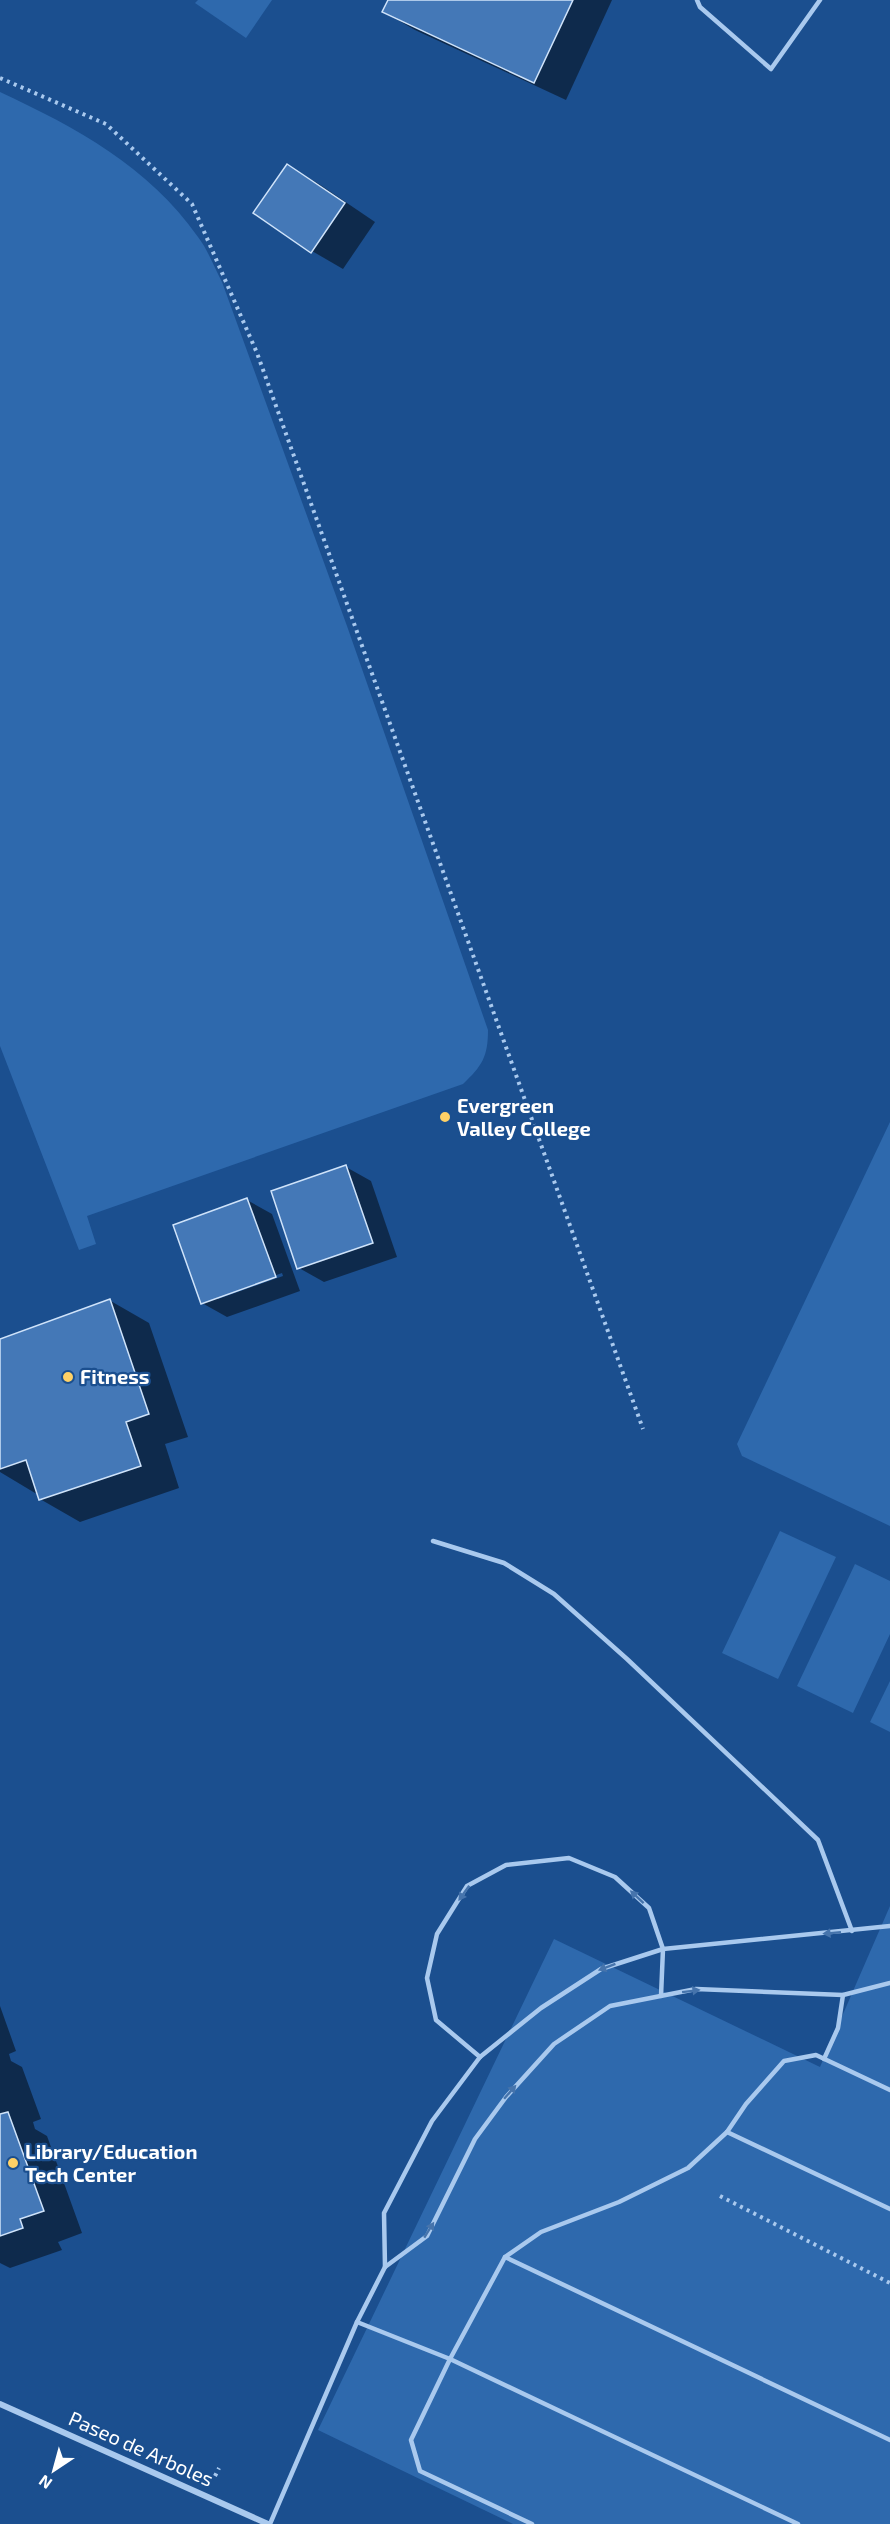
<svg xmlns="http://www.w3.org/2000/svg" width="890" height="2524" viewBox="0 0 890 2524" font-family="'Exo 2',sans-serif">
  <rect width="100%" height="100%" fill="#1b4f8f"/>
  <!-- green -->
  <g fill="#2e69ad">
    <polygon points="198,0 272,0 246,38 195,3"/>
    <path d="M 0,92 C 77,128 148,166 198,237 C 208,250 214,267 222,282 L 347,626 L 488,1030 C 488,1057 482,1066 463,1084 L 87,1216 L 96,1244 L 79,1250 L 0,1046 Z"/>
    <polygon points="890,1122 890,1526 742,1456 737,1444"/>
    <polygon points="780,1531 836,1557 778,1679 722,1653"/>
    <polygon points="855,1564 890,1581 890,1634 853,1713 797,1686"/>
    <polygon points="890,1681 890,1732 870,1722"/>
    <polygon points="890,1906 890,2524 513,2524 318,2430 554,1939 820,2067"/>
  </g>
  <!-- shadow -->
  <g fill="#0007" fill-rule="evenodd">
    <polygon points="389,0 612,0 566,100 415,30 384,12"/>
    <polygon points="288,166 319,184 375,222 343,269 312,251"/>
    <polygon points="346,1167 371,1181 397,1257 324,1282 299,1268"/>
    <path d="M 247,1200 L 272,1214 L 300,1291 L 227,1317 L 202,1303 ZM 282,1273 L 283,1276 L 218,1299 L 218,1296 Z"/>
    <polygon points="109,1300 149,1323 188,1437 165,1444 179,1488 80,1522 40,1499 38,1492 35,1493 0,1472 0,1341"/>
    <polygon points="0,2006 16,2051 9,2054 11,2061 22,2067 41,2119 33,2122 35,2129 47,2136 82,2233 58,2242 62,2250 10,2268 0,2263"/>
  </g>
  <!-- building -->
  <g fill="#4478b7" stroke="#cfe3fa" stroke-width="1.5">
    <polygon points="388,0 573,0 534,83 382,12"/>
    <polygon points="287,164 345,203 311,253 253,213"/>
    <polygon points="346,1165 373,1243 297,1269 271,1191"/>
    <polygon points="247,1198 276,1277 201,1304 173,1225"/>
    <polygon points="110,1299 149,1414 126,1422 141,1466 39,1500 26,1460 0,1469 0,1339"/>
    <polygon points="8,2112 44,2211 20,2219 23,2228 0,2236 0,2114"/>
  </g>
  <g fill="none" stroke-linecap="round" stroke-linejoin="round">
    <!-- path -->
    <g stroke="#a9c9ee" stroke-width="4" stroke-dasharray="3 4.5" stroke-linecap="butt">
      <polyline points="0,78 106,124 192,204 257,353 643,1429"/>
      <polyline points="720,2196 890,2283"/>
      <polyline points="215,2476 219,2468"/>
    </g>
    <!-- service -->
    <g stroke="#a9c9ee" stroke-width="4.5">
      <polyline points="697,0 700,7 771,69 820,0"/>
      <polyline points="433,1541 504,1563 554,1594 627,1659 818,1840 852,1931"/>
      <polyline points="480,2057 436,2020 427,1978 437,1934 467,1886 506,1865 569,1858 615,1877 649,1908 663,1949 661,1996"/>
      <polyline points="824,2059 838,2028 843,1995"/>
      <polyline points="727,2132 890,2209"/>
      <polyline points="505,2257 890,2440"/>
      <polyline points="385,2267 384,2213 432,2121 480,2057 541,2008 601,1969 663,1949 890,1926"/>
      <polyline points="357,2322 450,2359 798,2524"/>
      <polyline points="270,2524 357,2322 385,2267 427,2236 475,2139 506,2097 554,2044 610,2006 696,1989 843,1995 890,1983"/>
      <polyline points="532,2524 420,2471 411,2440 450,2359 505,2257 541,2232 619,2202 688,2168 727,2132 746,2104 784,2061 816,2055 890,2090"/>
    </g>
    <!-- minor -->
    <polyline stroke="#a9c9ee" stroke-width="6" points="0,2404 268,2524"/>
  </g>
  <!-- one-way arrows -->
  <defs><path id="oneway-solid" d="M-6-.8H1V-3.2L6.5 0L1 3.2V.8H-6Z" transform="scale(1.5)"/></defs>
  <g fill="#4674ac">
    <use href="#oneway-solid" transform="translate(464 1893) rotate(126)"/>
    <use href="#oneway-solid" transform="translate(637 1897) rotate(-137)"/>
    <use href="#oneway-solid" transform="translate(832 1933) rotate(175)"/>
    <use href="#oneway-solid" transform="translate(607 1967) rotate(159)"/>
    <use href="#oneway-solid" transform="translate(691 1991) rotate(-7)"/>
    <use href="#oneway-solid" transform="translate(510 2092) rotate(-49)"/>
    <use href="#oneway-solid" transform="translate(429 2230) rotate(-58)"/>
  </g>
  <!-- markers -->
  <g fill="#ffd166" stroke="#1b4f8f" stroke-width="2">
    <circle cx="445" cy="1117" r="6"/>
    <circle cx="68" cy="1377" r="6"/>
    <circle cx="13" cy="2163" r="6"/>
  </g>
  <g text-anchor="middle" stroke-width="4.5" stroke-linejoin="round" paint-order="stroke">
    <!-- poi labels -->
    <g font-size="20" font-weight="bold" fill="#fff" stroke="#1b4f8f" text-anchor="start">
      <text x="457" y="1113">Evergreen<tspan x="457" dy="23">Valley College</tspan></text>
      <text x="80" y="1384">Fitness</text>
      <text x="25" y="2159">Library/Education<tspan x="25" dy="23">Tech Center</tspan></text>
    </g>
    <!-- street labels -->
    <g font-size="20" fill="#fff" stroke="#1b4f8f">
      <text transform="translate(141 2449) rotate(24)" y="7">Paseo de Arboles</text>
    </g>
  </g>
  <!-- north arrow -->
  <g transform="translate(54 2470) rotate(216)" stroke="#1b4f8f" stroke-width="4.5" paint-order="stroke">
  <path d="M0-4.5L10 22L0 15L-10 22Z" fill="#ffffff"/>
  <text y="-9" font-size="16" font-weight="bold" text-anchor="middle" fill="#ffffff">N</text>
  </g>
</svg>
